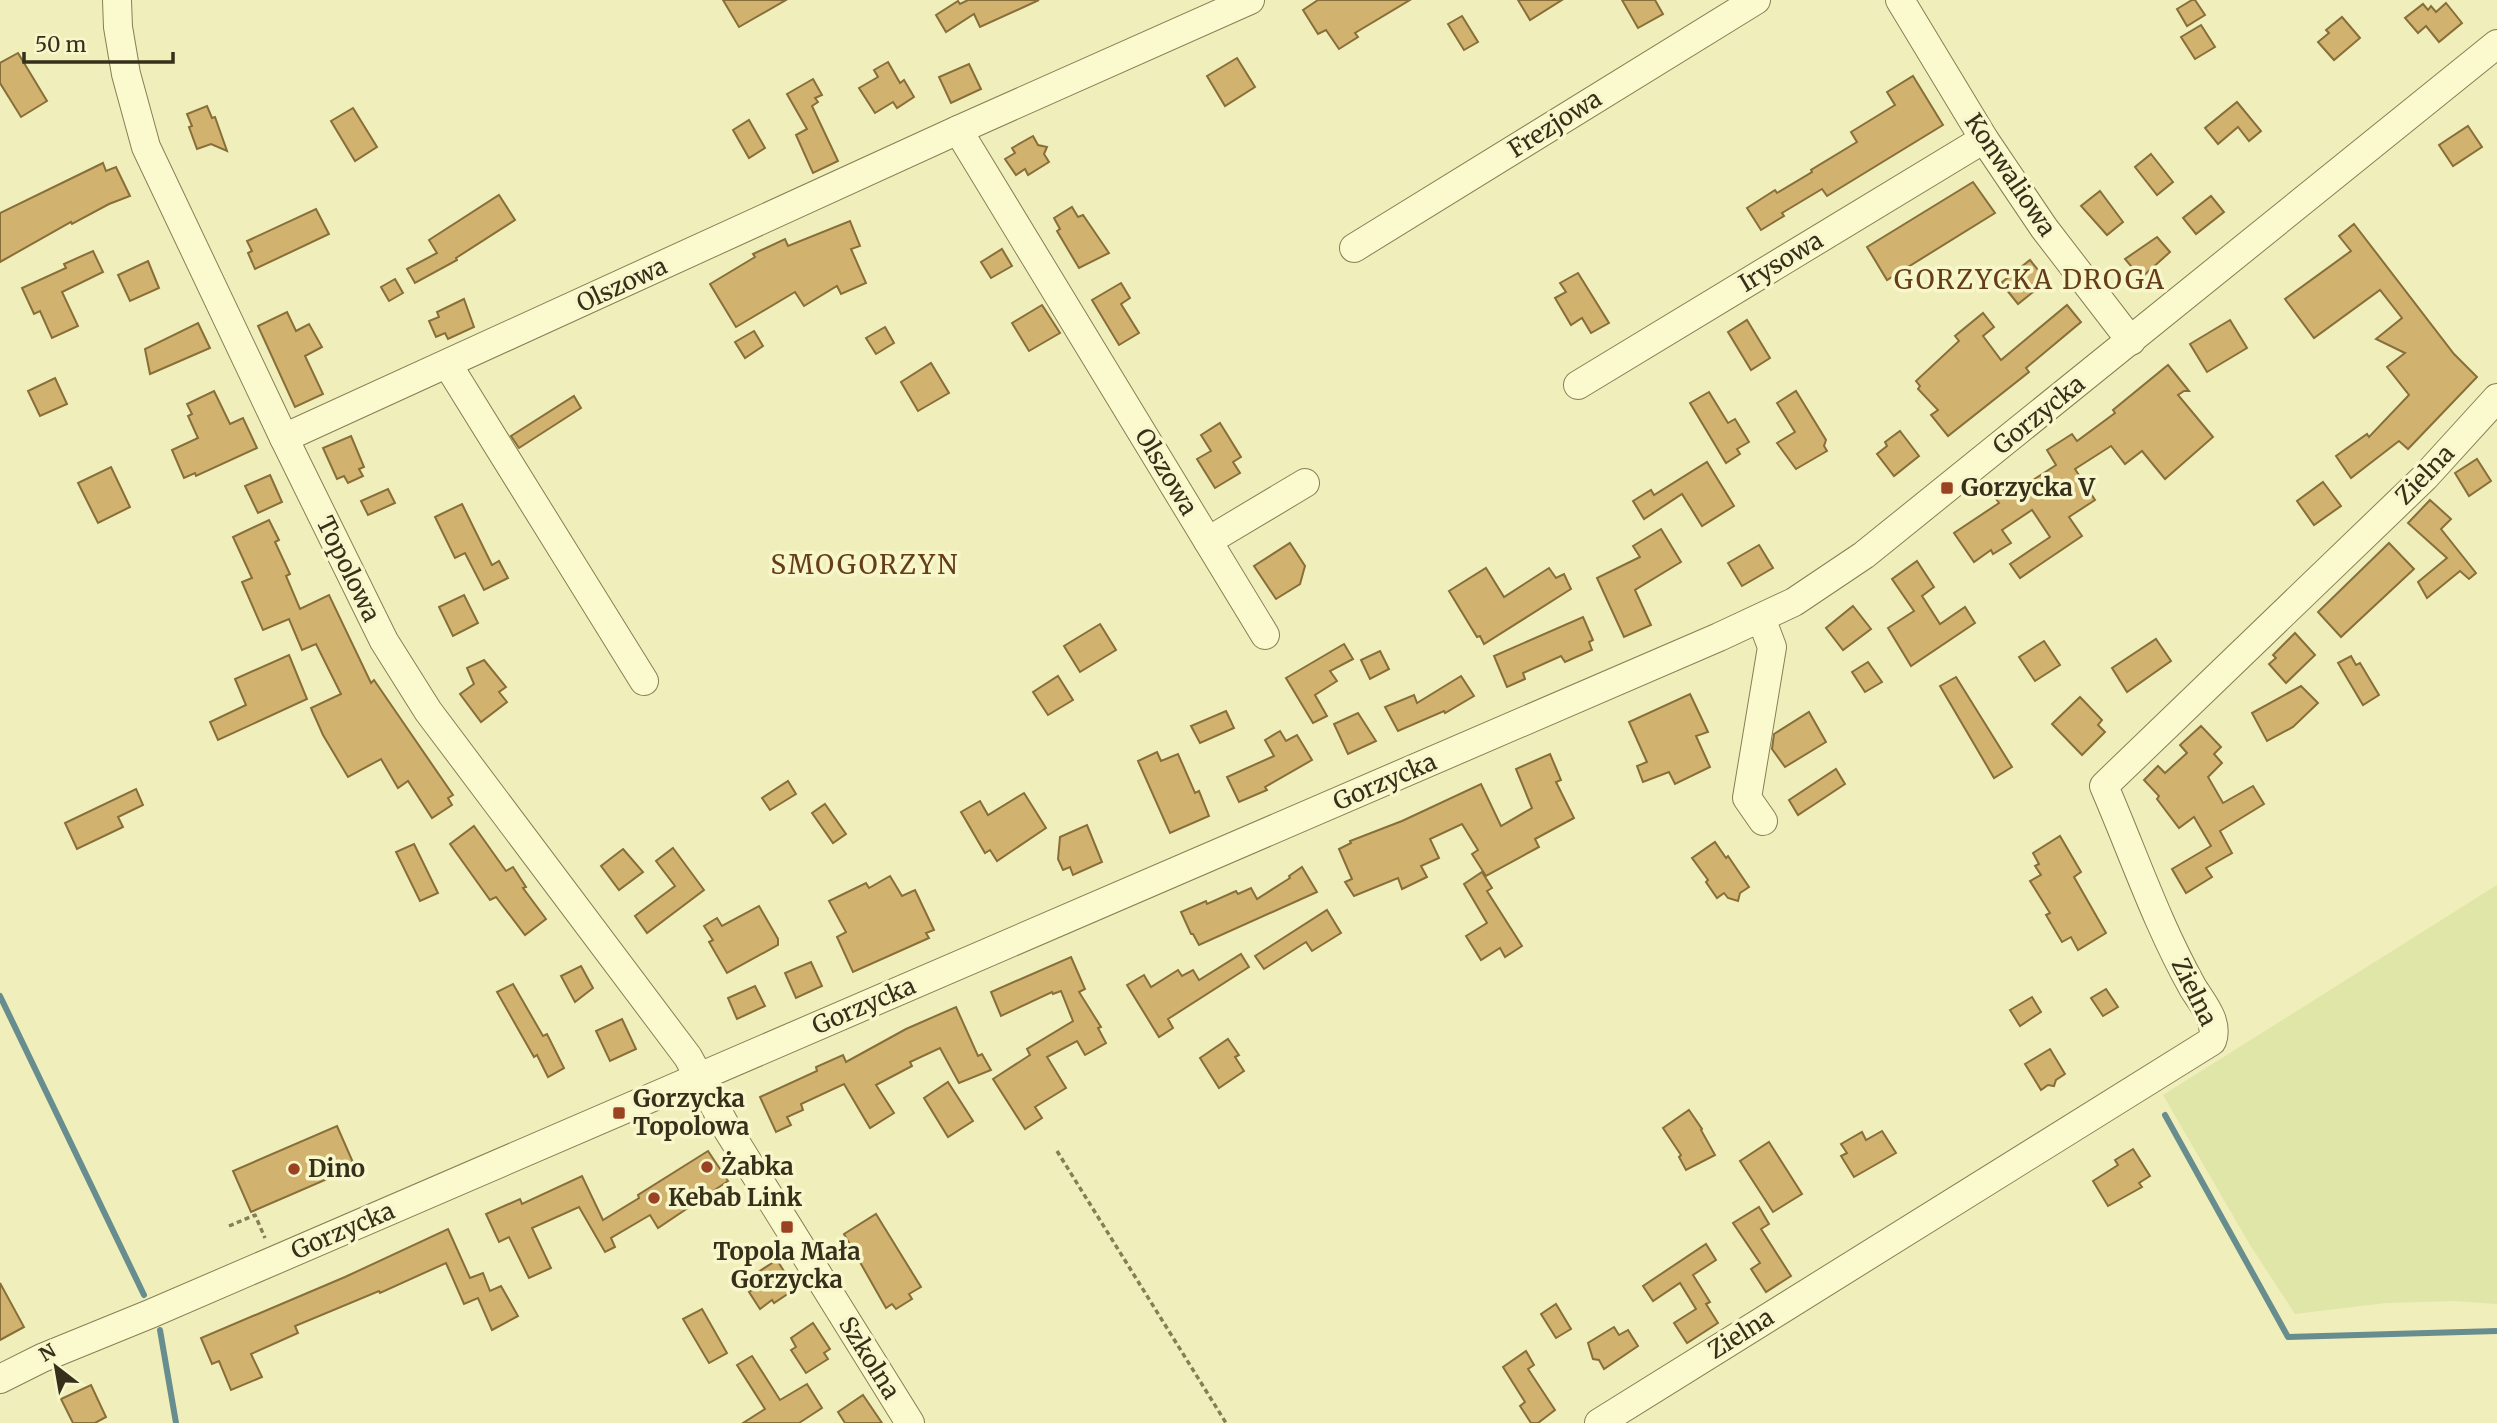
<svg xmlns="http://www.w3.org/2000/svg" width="2497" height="1423" viewBox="0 0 2497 1423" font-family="Merriweather,serif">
  <rect width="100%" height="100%" fill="#f0efbb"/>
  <!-- farmland -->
  <polygon fill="#dfe6a8" points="2497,885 2497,1304 2455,1301 2386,1303 2295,1314 2250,1245 2163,1095"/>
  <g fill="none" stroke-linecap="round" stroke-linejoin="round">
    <!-- stream -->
    <g stroke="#678d8e" stroke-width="6">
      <polyline points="0,996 144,1295"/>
      <polyline points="2165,1115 2288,1337 2497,1331"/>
      <polyline points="160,1330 176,1423"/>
    </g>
  </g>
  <!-- building -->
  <g fill="#d1b36f" stroke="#886e39" stroke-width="2">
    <polygon points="723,0 786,0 739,27"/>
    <polygon points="1039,0 980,27 974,14 946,32 936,15 958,1 960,4 968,0"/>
    <polygon points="1318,0 1410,0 1355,33 1358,37 1339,49 1326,30 1318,34 1303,10"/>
    <polygon points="1518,0 1562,0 1530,20"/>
    <polygon points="1622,0 1655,0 1663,14 1638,28"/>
    <polygon points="2192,0 2195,0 2205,15 2187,26 2177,9"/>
    <polygon points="2446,3 2462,23 2439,42 2426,26 2418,33 2405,18 2423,4 2428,10 2431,6 2436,12"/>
    <polygon points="1462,16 1478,42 1464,50 1448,24"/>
    <polygon points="2342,17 2360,38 2334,60 2318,42 2329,33 2326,30"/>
    <polygon points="2201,25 2215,47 2195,59 2181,37"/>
    <polygon points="18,53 47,101 21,117 0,83 0,63"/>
    <polygon points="1237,58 1255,87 1225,106 1207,76"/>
    <polygon points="888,62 900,83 904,80 914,97 897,108 893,102 875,113 859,88 878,77 874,70"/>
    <polygon points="969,64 981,89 951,103 939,77"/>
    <polygon points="1913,76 1943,125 1827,196 1822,189 1782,213 1784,216 1761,230 1747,208 1775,190 1777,193 1812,172 1811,170 1857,142 1851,132 1895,105 1887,92"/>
    <polygon points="813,79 822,95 815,98 818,102 812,106 838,161 813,173 796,135 807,129 787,94"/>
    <polygon points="2237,102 2261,131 2249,141 2238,127 2218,144 2205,128"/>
    <polygon points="207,106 212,118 215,117 227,151 211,144 197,149 189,127 192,126 187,114"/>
    <polygon points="353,108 377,147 355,161 331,121"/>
    <polygon points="749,120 765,148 749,158 733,130"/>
    <polygon points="2468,126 2482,147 2453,166 2439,145"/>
    <polygon points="1033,136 1038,145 1047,147 1044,154 1049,162 1028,175 1025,169 1016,175 1005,159 1015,153 1012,148"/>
    <polygon points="2151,154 2173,182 2157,195 2135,167"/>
    <polygon points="103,163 106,171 116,167 130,196 109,204 72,224 71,222 0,262 0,213"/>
    <polygon points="1973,182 1995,213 1887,280 1867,247"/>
    <polygon points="2100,191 2123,222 2107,235 2081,206"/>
    <polygon points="499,195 515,220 456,258 457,260 415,283 407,269 437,253 429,240"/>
    <polygon points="2211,196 2224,212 2196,234 2183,218"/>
    <polygon points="1072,207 1078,217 1083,215 1109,253 1079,268 1057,231 1060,229 1054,218"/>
    <polygon points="316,209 329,234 255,269 248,253 252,251 247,241"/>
    <polygon points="850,221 860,246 851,249 866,283 841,294 837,286 804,306 795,292 736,327 710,284 755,257 753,254 785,239 788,246"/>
    <polygon points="2354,224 2454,354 2477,377 2408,449 2399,441 2351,478 2336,456 2367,434 2369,437 2409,395 2387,367 2405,353 2376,339 2402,318 2380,290 2314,338 2285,299 2351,251 2339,236"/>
    <polygon points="2157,237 2170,252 2141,278 2125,259"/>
    <polygon points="1002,249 1012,266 991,278 981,262"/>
    <polygon points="93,251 103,272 62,292 78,326 52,338 40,311 34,314 22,288 66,268 64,264"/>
    <polygon points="2030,260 2047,281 2018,304 2001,283"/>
    <polygon points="148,261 159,288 130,301 118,275"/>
    <polygon points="1578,273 1609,323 1591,333 1582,318 1571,325 1555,298 1566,292 1560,283"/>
    <polygon points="395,279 403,293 389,301 381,287"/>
    <polygon points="1121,283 1130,298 1121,304 1139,333 1119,345 1092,300"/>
    <polygon points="464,299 474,327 448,339 445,333 436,337 429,321 439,317 437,312"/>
    <polygon points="1042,305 1060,333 1029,351 1012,323"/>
    <polygon points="2067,305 2081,322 2026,368 2029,372 1948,436 1931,415 1938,410 1918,389 1920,386 1916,381 1959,341 1955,336 1983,313 1994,327 1983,336 2001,360"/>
    <polygon points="287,312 296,331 309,324 322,347 305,356 323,394 295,407 258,326"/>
    <polygon points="1747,320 1770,358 1751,370 1728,332"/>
    <polygon points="2230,320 2247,348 2207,372 2190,344"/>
    <polygon points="198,323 210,348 150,374 145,349"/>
    <polygon points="885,327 894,343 876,354 866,338"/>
    <polygon points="754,331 763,346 745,358 735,342"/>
    <polygon points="931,363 949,393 918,411 901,382"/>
    <polygon points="2168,365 2189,391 2184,391 2178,395 2213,437 2165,479 2142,451 2125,464 2111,446 2075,469 2095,500 2069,517 2082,536 2020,578 2010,564 2050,537 2032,510 2002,530 2011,543 1993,554 1991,550 1974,562 1954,533 1999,503 1994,496 2015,482 2019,489 2056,465 2047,450 2072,434 2077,441 2115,413 2113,410"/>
    <polygon points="55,378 67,404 40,416 28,391"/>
    <polygon points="214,391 230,424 243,418 257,448 196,476 195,473 184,478 172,450 198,438 188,416 192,414 187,404"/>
    <polygon points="1796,391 1826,440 1824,446 1827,451 1796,469 1777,443 1795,432 1777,403"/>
    <polygon points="1709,392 1728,423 1735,419 1749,442 1737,449 1740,454 1726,463 1690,403"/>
    <polygon points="574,396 581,408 519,448 511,436"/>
    <polygon points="1220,423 1241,457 1233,462 1240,473 1215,488 1197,459 1211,451 1201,435"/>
    <polygon points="1900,431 1919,456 1894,476 1877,454 1887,446 1885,442"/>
    <polygon points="351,436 364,467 359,469 363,476 348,483 344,476 337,479 323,448"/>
    <polygon points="2477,459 2491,481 2469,496 2455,473"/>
    <polygon points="1707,462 1734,506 1702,526 1682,494 1644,519 1633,501 1651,490 1654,495"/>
    <polygon points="111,467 130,507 98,523 78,483"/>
    <polygon points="270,475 282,502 258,513 245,486"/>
    <polygon points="2323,482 2341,506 2314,525 2297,501"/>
    <polygon points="388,489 395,503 368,515 361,501"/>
    <polygon points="2430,500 2451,519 2441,529 2476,573 2469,579 2460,571 2427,598 2418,582 2447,558 2408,523"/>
    <polygon points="462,504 492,565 499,561 508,578 484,590 465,553 455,558 435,517"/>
    <polygon points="269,520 279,540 275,542 290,574 286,576 300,609 329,595 371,683 374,680 453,795 448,798 452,805 432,818 408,781 398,788 381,759 348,777 323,735 311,708 341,694 316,644 302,650 289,619 263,630 242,582 252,578 233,537"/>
    <polygon points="1661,529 1681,562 1635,590 1651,625 1624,637 1597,578 1640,557 1633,546"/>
    <polygon points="1290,543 1305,566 1300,584 1276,599 1254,566"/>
    <polygon points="2389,543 2414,569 2341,637 2318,612"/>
    <polygon points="1759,545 1773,568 1742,586 1728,563"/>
    <polygon points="1917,561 1934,587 1922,596 1940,624 1965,607 1975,623 1911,666 1888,628 1914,611 1892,579"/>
    <polygon points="1486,568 1504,597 1549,568 1556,578 1564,574 1571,589 1484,644 1480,636 1477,637 1449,591"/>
    <polygon points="464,595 478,623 453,636 439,607"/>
    <polygon points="1853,606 1871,629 1843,650 1826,628"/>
    <polygon points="1583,617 1593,640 1589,642 1592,650 1565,662 1561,656 1523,673 1525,679 1507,687 1494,656"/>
    <polygon points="1100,624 1116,650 1080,672 1064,646"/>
    <polygon points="2295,633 2315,655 2286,683 2269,664 2276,658 2273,655"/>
    <polygon points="2156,639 2171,661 2127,692 2112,668"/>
    <polygon points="2044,641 2060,665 2035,681 2019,657"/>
    <polygon points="1344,644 1353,659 1330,671 1337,681 1315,695 1327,716 1313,723 1286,678"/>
    <polygon points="1380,651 1389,669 1370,679 1361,660"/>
    <polygon points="289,655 307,699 218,740 210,722 246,705 235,679"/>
    <polygon points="2351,656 2356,665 2360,663 2379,695 2363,705 2338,663"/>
    <polygon points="484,660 506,687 499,692 507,702 481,722 460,694 474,684 467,668"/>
    <polygon points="1868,662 1882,682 1865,692 1852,672"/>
    <polygon points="1058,676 1073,700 1048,715 1033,692"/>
    <polygon points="1461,676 1474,696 1445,713 1444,711 1398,731 1385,707 1414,695 1417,703"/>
    <polygon points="1956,677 2012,767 1994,778 1940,686"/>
    <polygon points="2301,686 2318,703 2293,727 2267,741 2252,713"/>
    <polygon points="1690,694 1708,732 1696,736 1710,767 1675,784 1669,772 1643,782 1637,766 1647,762 1629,722"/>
    <polygon points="2080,697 2102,720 2098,725 2105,732 2082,755 2052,724"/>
    <polygon points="1226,711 1234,728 1200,743 1191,726"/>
    <polygon points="1809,712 1826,742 1785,767 1772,749 1774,734"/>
    <polygon points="1358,713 1376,741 1348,754 1334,724"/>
    <polygon points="2201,726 2221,747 2214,754 2222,763 2208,777 2223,803 2253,786 2264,804 2220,831 2232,853 2206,868 2212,877 2186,893 2172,869 2211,846 2194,817 2179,828 2157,799 2159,796 2144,780 2158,766 2165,773 2187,753 2180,745"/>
    <polygon points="1280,731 1286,741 1297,735 1312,760 1265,787 1267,790 1239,802 1227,777 1274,756 1265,740"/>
    <polygon points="1157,752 1161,761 1178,754 1195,793 1199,791 1209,816 1170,833 1138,761"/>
    <polygon points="1550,754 1561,780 1556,782 1574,818 1535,839 1539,847 1486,876 1472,854 1478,850 1462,824 1430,839 1439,858 1421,866 1427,877 1402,889 1398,878 1354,896 1345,882 1352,879 1339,849 1351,843 1350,841 1402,821 1481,784 1501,826 1532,808 1516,769"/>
    <polygon points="1836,769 1845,784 1798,815 1789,800"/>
    <polygon points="788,781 796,794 770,810 762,798"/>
    <polygon points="136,789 143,805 118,817 123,827 77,849 65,823"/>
    <polygon points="1024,793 1046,828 997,861 990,850 985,853 961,812 980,801 988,815"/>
    <polygon points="825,804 846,834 833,843 812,813"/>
    <polygon points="1087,825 1102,862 1073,875 1070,867 1063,870 1058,859 1060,837"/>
    <polygon points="474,826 506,871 513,867 526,887 523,888 546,919 525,935 496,897 490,900 450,844"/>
    <polygon points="2060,836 2081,872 2074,877 2106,933 2078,950 2071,937 2062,942 2046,915 2050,913 2030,881 2041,875 2035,866 2039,864 2033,853"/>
    <polygon points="1715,842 1726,858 1728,856 1749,887 1740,893 1738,901 1728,898 1724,893 1717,898 1706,882 1708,880 1692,858"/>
    <polygon points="414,844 438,893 420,901 396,852"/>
    <polygon points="673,848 704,890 647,933 635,916 675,886 656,861"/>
    <polygon points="623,849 643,872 619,890 601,866"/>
    <polygon points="1302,867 1317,892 1199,945 1193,934 1191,934 1181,912 1206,901 1207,904 1236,891 1238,894 1251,888 1257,899 1290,878 1289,876"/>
    <polygon points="1482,872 1492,888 1487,891 1522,946 1505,957 1500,948 1481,960 1466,936 1487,923 1464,884"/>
    <polygon points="890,876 902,896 915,890 934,930 926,933 929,938 853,972 837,937 846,932 829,901 866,883 869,888"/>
    <polygon points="759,906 778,939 778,945 727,973 709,942 713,940 704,926 717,918 722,926"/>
    <polygon points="1327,910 1341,933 1312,951 1306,942 1264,969 1255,956"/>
    <polygon points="1241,954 1249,967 1168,1019 1173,1028 1159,1037 1127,985 1144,975 1151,987 1178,970 1182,976 1193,970 1199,980"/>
    <polygon points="1071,957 1085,989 1079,992 1101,1027 1098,1028 1106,1043 1085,1055 1077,1041 1047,1057 1066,1088 1035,1107 1042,1118 1025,1129 993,1079 1030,1055 1027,1049 1073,1021 1061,991 1053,994 1052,992 1001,1016 991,992"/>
    <polygon points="811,962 822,986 796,998 785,973"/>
    <polygon points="581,966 593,988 575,1002 561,976"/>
    <polygon points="513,984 543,1036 547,1034 564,1068 548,1077 537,1055 534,1057 497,992"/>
    <polygon points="755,986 765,1006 737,1019 728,998"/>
    <polygon points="2106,989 2118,1007 2103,1016 2091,998"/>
    <polygon points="2032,997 2041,1012 2020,1026 2010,1010"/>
    <polygon points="956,1007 978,1056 982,1054 991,1070 959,1083 940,1048 910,1062 912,1066 876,1085 894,1113 870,1128 844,1084 801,1104 803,1110 787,1117 791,1125 776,1132 760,1097 817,1071 816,1067 843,1055 846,1062 906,1029"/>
    <polygon points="622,1019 636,1049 610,1061 596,1031"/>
    <polygon points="1228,1039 1239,1055 1235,1057 1244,1071 1219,1088 1200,1058"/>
    <polygon points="2050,1049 2065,1074 2056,1080 2054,1086 2048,1085 2041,1090 2025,1064"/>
    <polygon points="948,1082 973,1121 948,1137 924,1098"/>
    <polygon points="1689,1110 1702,1129 1701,1130 1715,1155 1686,1170 1679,1157 1681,1155 1663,1128"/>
    <polygon points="337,1126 355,1167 251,1212 233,1171"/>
    <polygon points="1882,1131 1896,1153 1854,1177 1841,1156 1847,1153 1841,1144 1862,1132 1866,1140"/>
    <polygon points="1769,1142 1802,1194 1773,1212 1740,1161"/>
    <polygon points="2133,1149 2150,1176 2139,1183 2142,1187 2108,1206 2093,1181 2118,1165 2115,1160"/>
    <polygon points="708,1151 728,1181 658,1228 650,1215 611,1238 615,1247 605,1252 579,1207 532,1228 551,1268 529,1278 509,1237 499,1242 486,1214 520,1199 522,1204 582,1176 603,1220 639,1198 638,1195"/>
    <polygon points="1759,1207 1769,1224 1761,1229 1791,1276 1766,1292 1751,1269 1760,1263 1733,1223"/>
    <polygon points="876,1214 921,1287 909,1294 912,1299 896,1309 892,1304 886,1308 844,1234"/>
    <polygon points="448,1229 470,1278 483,1273 490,1291 501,1286 518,1316 492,1330 478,1298 464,1304 446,1263 380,1293 379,1291 295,1326 298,1333 251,1354 262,1377 231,1390 219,1361 212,1364 201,1338 345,1277"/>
    <polygon points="1706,1244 1716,1260 1693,1275 1710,1302 1706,1304 1718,1323 1687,1343 1674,1323 1696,1309 1680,1283 1653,1301 1643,1286"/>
    <polygon points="777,1260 795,1289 774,1303 772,1300 760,1309 749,1292 762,1284 755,1274"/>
    <polygon points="0,1283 24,1327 0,1340"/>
    <polygon points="1556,1304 1571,1329 1556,1338 1541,1314"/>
    <polygon points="702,1309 727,1353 709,1363 683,1319"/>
    <polygon points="813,1323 830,1349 824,1353 828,1359 806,1373 791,1350 796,1347 791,1338"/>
    <polygon points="1614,1327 1619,1335 1628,1330 1638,1346 1604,1369 1599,1360 1593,1359 1588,1343"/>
    <polygon points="1526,1351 1534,1365 1528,1369 1555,1410 1538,1423 1531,1423 1520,1406 1525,1402 1503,1367"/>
    <polygon points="752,1356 780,1400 807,1384 822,1408 799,1423 743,1423 765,1409 737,1365"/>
    <polygon points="91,1385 106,1417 95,1423 73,1423 61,1399"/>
    <polygon points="863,1395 882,1423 845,1423 838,1412"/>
  </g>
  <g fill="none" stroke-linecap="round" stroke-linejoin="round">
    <defs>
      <g id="minor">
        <polyline points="117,0 118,27 126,74 146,147 284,438 384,641 428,711 688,1057 726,1127 910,1423"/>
        <polyline points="1900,0 1984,139 2044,228 2131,341"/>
        <polyline points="958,130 1265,635"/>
        <polyline points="1354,248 1756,0"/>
        <polyline points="448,365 644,681"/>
        <polyline points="1578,385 1984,139"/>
        <polyline points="284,438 958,130 1250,0"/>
        <polyline points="1208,541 1305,483"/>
        <polyline points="1761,618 1772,647 1747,798 1763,821"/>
        <polyline points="0,1379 42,1358 150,1314 1719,637 1794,602 1864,555 2497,44"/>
        <path d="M 1599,1423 L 2212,1041 C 2219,1022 2203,1004 2193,988 C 2157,924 2133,853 2104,786 L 2425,477 L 2497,398"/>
      </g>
    </defs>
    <!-- minor casing -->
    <use href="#minor" stroke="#887e54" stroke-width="30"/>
    <!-- path -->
    <g stroke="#887e54" stroke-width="3.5" stroke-dasharray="5 3.5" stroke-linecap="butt">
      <polyline points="1057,1151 1226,1423"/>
      <polyline points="229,1226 255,1215 265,1238"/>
    </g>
    <!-- minor -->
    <use href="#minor" stroke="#fbfacf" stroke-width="28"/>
  </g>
  <!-- markers -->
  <g fill="#9a4221" stroke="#f7f7cb" stroke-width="2.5">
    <rect x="1940" y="481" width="14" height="14" rx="3.5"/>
    <rect x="612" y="1106" width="14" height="14" rx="3.5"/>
    <circle cx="707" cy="1167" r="7"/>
    <circle cx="294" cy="1169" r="7"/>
    <circle cx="654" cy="1198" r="7"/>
    <rect x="780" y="1220" width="14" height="14" rx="3.5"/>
  </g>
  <g text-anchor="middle" stroke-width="7" stroke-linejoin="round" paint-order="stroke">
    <!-- street labels -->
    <g font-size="24" fill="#362f1a" stroke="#f7f7cb">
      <text transform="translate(1555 124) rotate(-32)" y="8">Frezjowa</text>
      <text transform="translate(2010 175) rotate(56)" y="8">Konwaliowa</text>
      <text transform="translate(1781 262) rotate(-31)" y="8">Irysowa</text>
      <text transform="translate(622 285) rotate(-25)" y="8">Olszowa</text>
      <text transform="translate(2039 415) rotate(-39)" y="8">Gorzycka</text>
      <text transform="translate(1166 472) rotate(59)" y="8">Olszowa</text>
      <text transform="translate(2425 475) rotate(-46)" y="8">Zielna</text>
      <text transform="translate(348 569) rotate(64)" y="8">Topolowa</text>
      <text transform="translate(1385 782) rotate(-23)" y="8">Gorzycka</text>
      <text transform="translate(2194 992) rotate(64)" y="8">Zielna</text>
      <text transform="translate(864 1006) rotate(-23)" y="8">Gorzycka</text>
      <text transform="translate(343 1231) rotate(-23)" y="8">Gorzycka</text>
      <text transform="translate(1741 1334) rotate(-32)" y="8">Zielna</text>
      <text transform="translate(869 1358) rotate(58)" y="8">Szkolna</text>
    </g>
    <!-- poi labels -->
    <g font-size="24" font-weight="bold" fill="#362f1a" stroke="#f7f7cb" text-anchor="start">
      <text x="1961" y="496">Gorzycka V</text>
      <text x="633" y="1107">Gorzycka<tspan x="633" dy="28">Topolowa</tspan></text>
      <text x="721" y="1175">Żabka</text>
      <text x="308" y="1177">Dino</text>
      <text x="668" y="1206">Kebab Link</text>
      <text x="787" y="1260" text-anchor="middle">Topola Mała<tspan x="787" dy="28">Gorzycka</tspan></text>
    </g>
    <!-- neighbourhood labels -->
    <g font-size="26" letter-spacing="2" fill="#653d17" stroke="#f7f7cb">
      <text x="2030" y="289">GORZYCKA DROGA</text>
      <text x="865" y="574">SMOGORZYN</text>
    </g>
  </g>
  <!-- north arrow -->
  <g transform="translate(56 1367) rotate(329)" stroke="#f7f7cb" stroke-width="5" paint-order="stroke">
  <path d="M0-5L12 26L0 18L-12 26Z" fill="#362f1a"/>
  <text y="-10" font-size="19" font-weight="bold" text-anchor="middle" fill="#362f1a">N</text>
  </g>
  <!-- scale -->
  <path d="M24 52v10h149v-10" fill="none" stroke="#362f1a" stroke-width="3.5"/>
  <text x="35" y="52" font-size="21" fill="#362f1a" stroke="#f7f7cb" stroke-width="5" paint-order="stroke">50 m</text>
</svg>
